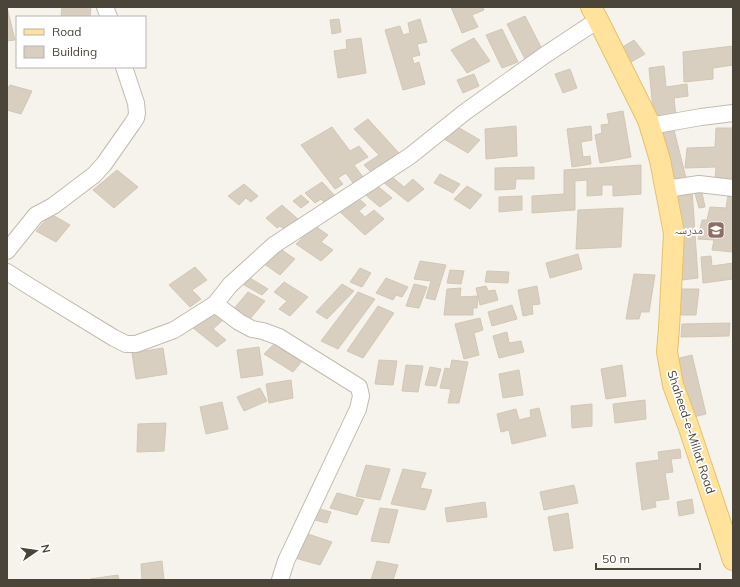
<svg xmlns="http://www.w3.org/2000/svg" width="740" height="587" viewBox="0 0 740 587" font-family="Mulish,'Noto Naskh Arabic',sans-serif">
  <rect width="100%" height="100%" fill="#f6f3ec"/>
  <!-- building -->
  <g fill="#d8cfc1" stroke="#d3c7b4">
    <polygon points="7,7 15,40 7,41"/>
    <polygon points="62,7 91,7 90,17 61,17"/>
    <polygon points="451,7 483,7 484,10 472,15 478,27 462,33"/>
    <polygon points="525,16 543,51 525,59 507,24"/>
    <polygon points="339,19 341,32 332,34 330,20"/>
    <polygon points="420,19 427,42 417,44 420,55 412,57 414,64 419,62 425,84 403,90 385,30 400,26 403,35 410,33 408,23"/>
    <polygon points="502,29 518,62 502,68 486,35"/>
    <polygon points="361,38 366,73 338,78 334,51 347,49 346,40"/>
    <polygon points="474,38 490,61 467,73 451,50"/>
    <polygon points="634,40 645,54 631,62 621,48"/>
    <polygon points="733,46 733,65 713,68 713,79 684,82 683,52"/>
    <polygon points="664,66 666,87 687,84 688,96 674,98 676,118 654,121 649,68"/>
    <polygon points="570,69 577,88 563,93 555,74"/>
    <polygon points="474,74 479,86 463,93 457,80"/>
    <polygon points="10,85 32,91 21,114 7,110 7,90"/>
    <polygon points="623,111 631,157 600,163 595,135 602,133 601,125 609,124 607,114"/>
    <polygon points="368,119 399,153 371,172 364,165 379,155 354,129"/>
    <polygon points="456,126 480,140 468,153 444,139"/>
    <polygon points="516,126 517,156 486,159 485,129"/>
    <polygon points="591,126 592,140 581,142 583,157 590,156 591,164 572,167 567,129"/>
    <polygon points="673,126 687,182 673,186 660,130"/>
    <polygon points="332,127 350,151 359,146 368,157 354,165 363,177 353,183 346,173 338,178 343,184 335,189 301,145"/>
    <polygon points="716,128 733,128 733,182 715,182 716,167 685,168 687,148 715,147"/>
    <polygon points="641,165 641,194 613,196 613,185 602,185 602,195 587,196 587,180 575,181 575,210 532,213 532,196 564,194 564,170"/>
    <polygon points="534,167 534,179 516,179 515,189 495,190 495,168"/>
    <polygon points="117,170 138,187 114,208 93,190"/>
    <polygon points="440,174 460,184 453,193 434,183"/>
    <polygon points="390,175 404,187 413,179 424,189 408,202 383,182"/>
    <polygon points="322,182 337,198 327,205 321,199 315,203 305,193"/>
    <polygon points="244,184 258,196 251,202 246,198 239,205 228,196"/>
    <polygon points="375,184 392,198 380,207 363,193"/>
    <polygon points="467,186 482,195 470,209 454,199"/>
    <polygon points="701,188 705,207 699,208 694,190"/>
    <polygon points="692,189 698,278 682,280 676,191"/>
    <polygon points="301,195 309,202 301,208 293,201"/>
    <polygon points="522,196 522,210 499,212 499,197"/>
    <polygon points="728,196 733,196 733,252 712,250 714,240 698,239 702,220 707,220 710,207 726,208"/>
    <polygon points="357,197 366,205 359,211 365,217 374,210 384,219 365,235 339,211"/>
    <polygon points="282,205 300,221 287,231 280,226 277,228 266,218"/>
    <polygon points="623,208 621,247 576,249 578,210"/>
    <polygon points="51,214 70,225 56,242 36,231"/>
    <polygon points="315,226 328,235 321,242 333,250 321,261 296,244"/>
    <polygon points="279,248 295,259 280,275 263,263"/>
    <polygon points="578,254 582,269 550,278 546,263"/>
    <polygon points="711,256 712,266 733,263 733,279 703,283 701,257"/>
    <polygon points="420,261 446,265 435,300 426,298 431,281 414,279"/>
    <polygon points="195,267 207,280 192,290 201,299 190,307 169,285"/>
    <polygon points="360,268 371,273 362,287 350,282"/>
    <polygon points="450,270 464,271 461,284 447,283"/>
    <polygon points="487,271 509,272 508,283 485,282"/>
    <polygon points="634,274 655,275 649,312 641,312 639,319 626,319"/>
    <polygon points="250,278 268,289 262,295 244,285"/>
    <polygon points="386,278 408,287 402,297 396,295 393,300 376,293"/>
    <polygon points="284,282 308,297 290,316 279,309 287,301 274,292"/>
    <polygon points="342,284 354,291 327,319 316,312"/>
    <polygon points="414,284 427,287 419,308 406,306"/>
    <polygon points="486,286 488,291 495,290 498,300 480,305 476,288"/>
    <polygon points="537,286 540,304 532,305 533,314 523,316 518,290"/>
    <polygon points="461,288 460,297 478,296 477,308 473,308 473,315 444,315 447,289"/>
    <polygon points="682,289 699,289 696,315 679,315"/>
    <polygon points="248,292 265,301 249,320 232,311"/>
    <polygon points="358,292 375,299 338,349 321,341"/>
    <polygon points="512,305 517,319 492,326 488,312"/>
    <polygon points="378,306 394,313 363,358 347,351"/>
    <polygon points="213,312 223,320 213,329 226,340 217,347 193,328"/>
    <polygon points="480,318 483,330 474,333 479,355 464,359 455,324"/>
    <polygon points="730,323 729,336 681,337 682,324"/>
    <polygon points="507,332 509,343 521,341 524,352 499,358 493,336"/>
    <polygon points="274,344 302,361 293,372 264,354"/>
    <polygon points="259,347 263,375 241,378 237,350"/>
    <polygon points="163,348 167,374 136,379 132,353"/>
    <polygon points="692,355 706,414 689,418 676,359"/>
    <polygon points="379,360 397,361 393,385 375,384"/>
    <polygon points="452,360 468,362 459,403 448,403 451,389 440,388 445,368 450,369"/>
    <polygon points="406,365 423,366 418,392 402,391"/>
    <polygon points="622,365 626,396 606,399 601,369"/>
    <polygon points="430,367 441,369 436,386 425,385"/>
    <polygon points="519,370 523,395 503,398 499,374"/>
    <polygon points="291,380 293,398 269,403 266,384"/>
    <polygon points="260,388 267,401 244,411 237,397"/>
    <polygon points="645,400 646,419 615,423 613,404"/>
    <polygon points="222,402 228,429 206,434 200,407"/>
    <polygon points="592,404 592,426 572,428 571,406"/>
    <polygon points="539,408 546,436 512,444 509,430 501,432 497,414 516,409 519,420 531,417 530,410"/>
    <polygon points="166,423 164,451 137,452 138,424"/>
    <polygon points="680,449 681,458 671,459 673,472 665,473 669,499 655,501 656,507 642,510 636,463 659,460 658,452"/>
    <polygon points="366,465 390,469 380,500 356,496"/>
    <polygon points="403,469 426,473 420,488 432,490 425,510 391,504"/>
    <polygon points="574,485 578,503 544,510 540,492"/>
    <polygon points="337,493 364,500 357,515 330,508"/>
    <polygon points="692,499 694,513 679,516 677,502"/>
    <polygon points="485,502 487,517 447,522 445,508"/>
    <polygon points="316,508 331,512 327,523 311,519"/>
    <polygon points="380,508 398,510 389,543 371,541"/>
    <polygon points="568,513 573,548 554,551 548,517"/>
    <polygon points="308,534 332,542 320,565 295,558"/>
    <polygon points="162,561 164,580 142,580 141,564"/>
    <polygon points="377,561 398,565 393,580 371,580"/>
    <polygon points="118,575 119,580 90,580 90,579"/>
  </g>
  <g fill="none" stroke-linecap="round" stroke-linejoin="round">
    <defs>
      <g id="minor">
        <polyline points="105,7 109,17"/>
        <polyline points="650,126 701,117 733,113"/>
        <polyline points="666,189 699,184 733,188"/>
        <polyline points="7,251 36,215 53,206 94,175 104,164 132,124 136,118 137,113 136,103 124,67"/>
        <polyline points="7,272 29,286 114,338 126,344 136,344 174,330 215,304 230,285 274,245 410,156 465,112 545,55 598,20"/>
        <polyline points="215,304 239,322 252,329 263,331 279,337 359,387 361,396 358,409 286,561 280,580"/>
      </g>
      <polyline id="major" points="591,7 598,20 648,120 660,160 674,233 669,328 667,352 673,385 689,428 733,560"/>
    </defs>
    <!-- minor casing -->
    <use href="#minor" stroke="#c2bbae" stroke-width="18"/>
    <!-- major casing -->
    <use href="#major" stroke="#e6c16a" stroke-width="22"/>
    <!-- minor -->
    <use href="#minor" stroke="#fff" stroke-width="16"/>
    <!-- major -->
    <use href="#major" stroke="#ffe39c" stroke-width="20"/>
  </g>
  <!-- icons -->
  <defs>
    <symbol id="school-square" viewBox="-11 -11 22 22"><rect x="-9" y="-9" width="18" height="18" rx="4" fill="#8d6e63" stroke="#fff"/><path d="M0-5L7-2L0 1L-7-2ZM-4 1L0 2.5L4 1V4Q0 6-4 4Z" fill="#fff"/></symbol>
  </defs>
  <g fill-rule="evenodd">
    <use href="#school-square" x="706" y="220" width="20" height="20"/>
  </g>
  <g text-anchor="middle" stroke-width="3.5" stroke-linejoin="round" paint-order="stroke">
    <!-- education labels -->
    <g font-size="12" fill="#785e54" stroke="#fff" text-anchor="end">
      <text x="703" y="234">مدرسہ</text>
    </g>
    <!-- street labels -->
    <g font-size="12" fill="#4b4439" stroke="#fff">
      <text transform="translate(691 432) rotate(72)" y="4">Shaheed-e-Millat Road</text>
    </g>
  </g>
  <!-- border -->
  <rect width="740" height="587" fill="none" stroke="#4b4439" stroke-width="16"/>
  <!-- legend -->
  <rect x="16" y="16" width="130" height="52" fill="#ffffff" stroke="#b7b4b0"/>
  <rect x="24" y="29" width="20" height="6" fill="#ffe39c" stroke="#b7b4b0"/>
  <text x="52" y="36" font-size="12" fill="#4b4439">Road</text>
  <rect x="24" y="46" width="20" height="12" fill="#d8cfc1" stroke="#b7b4b0"/>
  <text x="52" y="56" font-size="12" fill="#4b4439">Building</text>
  <!-- north arrow -->
  <g transform="translate(36 551) rotate(77)" stroke="#ffffff" stroke-width="3" paint-order="stroke">
  <path d="M0-3L7 15L0 10L-7 15Z" fill="#4b4439"/>
  <text y="-6" font-size="11" font-weight="bold" text-anchor="middle" fill="#4b4439">N</text>
  </g>
  <!-- scale -->
  <path d="M596 563v6h104v-6" fill="none" stroke="#4b4439" stroke-width="2"/>
  <text x="602" y="563" font-size="12" fill="#4b4439" stroke="#ffffff" stroke-width="3" paint-order="stroke">50 m</text>
</svg>
